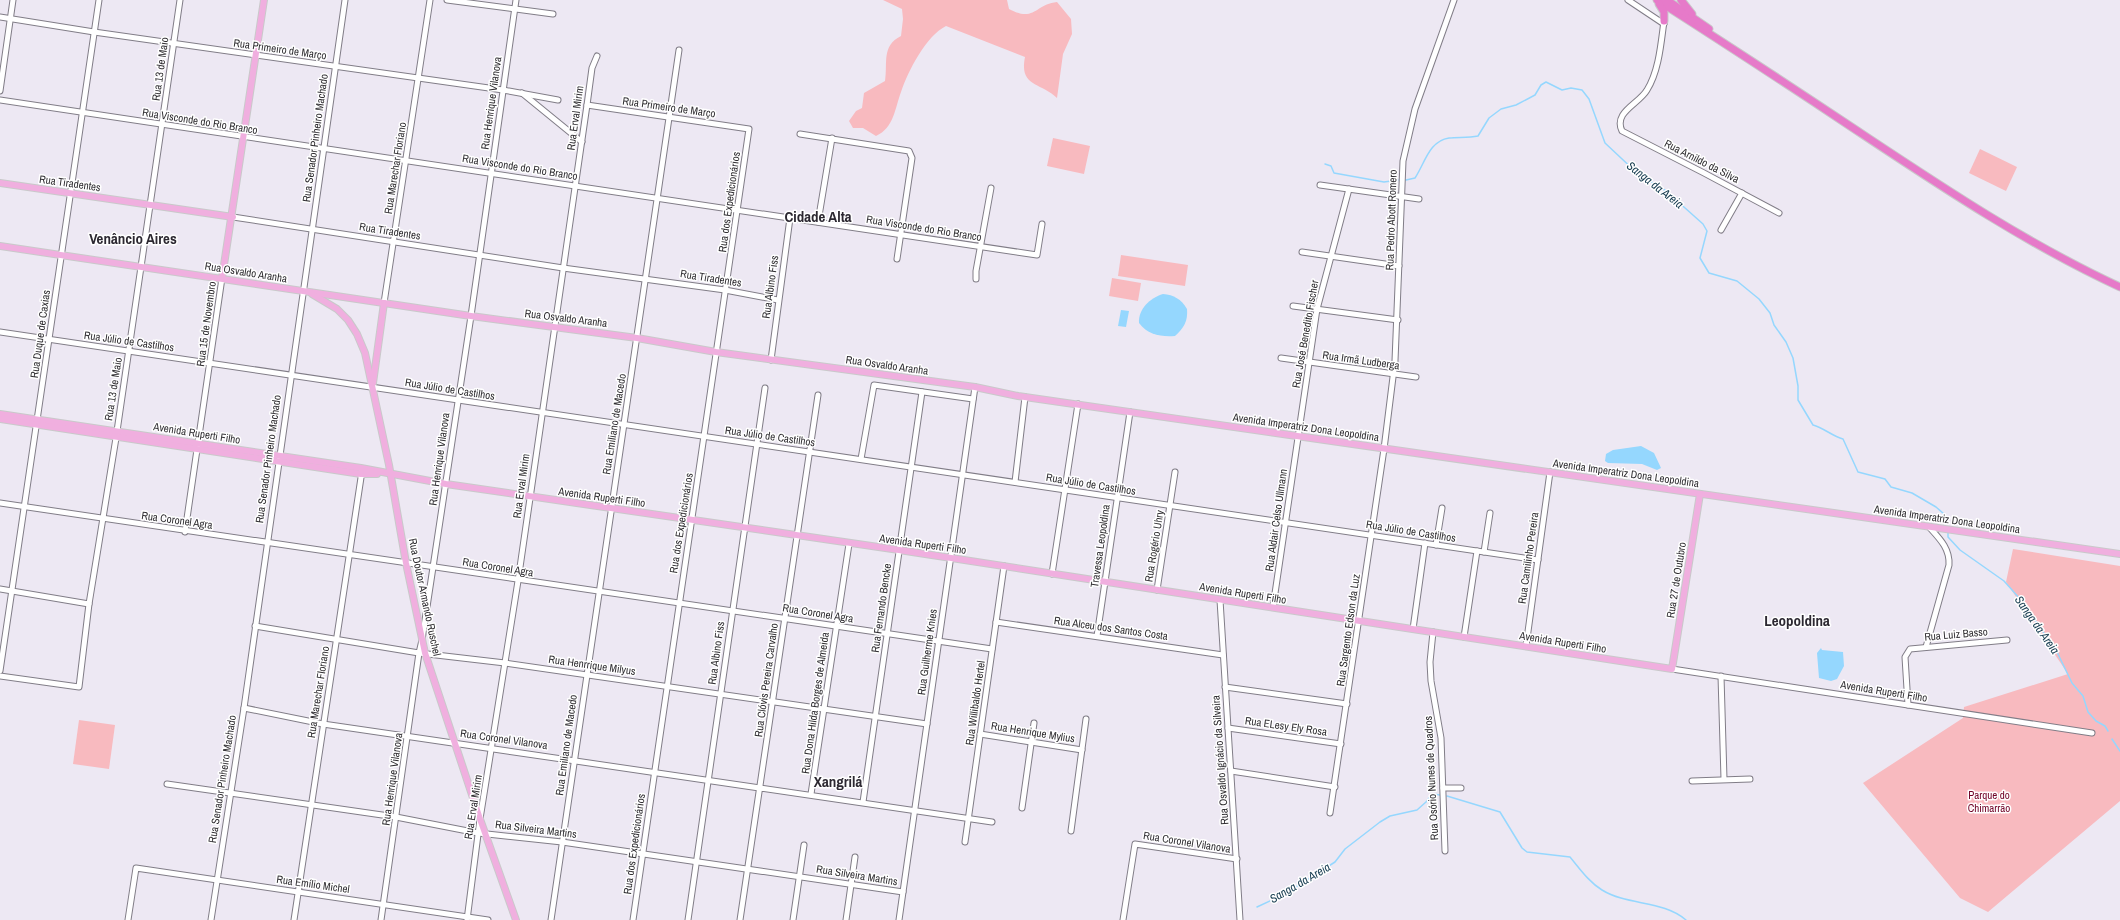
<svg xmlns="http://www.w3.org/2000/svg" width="2120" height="920" viewBox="0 0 2120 920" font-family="'Archivo Narrow',sans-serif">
  <rect width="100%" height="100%" fill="#ede8f3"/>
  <!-- green -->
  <g fill="#f8babf">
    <path d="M 883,0 L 1007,0 L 1009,9 C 1035,23 1035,4 1057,2 L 1071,19 L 1072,34 L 1063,54 L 1057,98 C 1040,82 1019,87 1025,57 L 946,26 C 926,36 908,71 901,92 C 895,108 894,128 876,136 L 863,128 L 853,128 L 849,121 L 856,111 L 862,108 L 864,93 L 885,81 C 888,63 881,46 901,36 L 903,19 L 902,9 Z"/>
    <polygon points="1053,138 1090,146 1084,174 1047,166"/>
    <polygon points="1980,149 2017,167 2006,191 1969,173"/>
    <polygon points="1121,255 1188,265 1185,286 1118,276"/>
    <polygon points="1112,278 1141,283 1138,301 1109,296"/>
    <polygon points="2013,549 2120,566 2120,801 1988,912 1960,898 1863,783 1963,718 1964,707 2068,674 2006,582"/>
    <polygon points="79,720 115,725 109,769 73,764"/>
  </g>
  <!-- water -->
  <g fill="#95d7fe">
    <path d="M 1163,294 C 1174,295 1181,299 1187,309 C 1188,321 1184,328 1175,336 C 1161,337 1148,335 1139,323 C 1138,309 1150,298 1163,294 Z"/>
    <polygon points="1121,310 1129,311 1126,327 1118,326"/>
    <polygon points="1641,446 1654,453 1661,468 1657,470 1642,464 1608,463 1605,461 1606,454 1613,450"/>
    <polygon points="1821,648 1822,650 1843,652 1844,666 1837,679 1831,681 1819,678 1817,653"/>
  </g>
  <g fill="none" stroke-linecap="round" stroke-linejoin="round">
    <!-- stream -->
    <g stroke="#95d7fe" stroke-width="1.5">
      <polyline points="1325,164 1331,166 1334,173 1384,182 1398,180"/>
      <path d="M 1406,180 L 1415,178 C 1425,163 1429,141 1449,138 C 1459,137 1468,138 1478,136 L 1489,118 L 1501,109 L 1516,105 L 1535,95 L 1541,85 L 1546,82 L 1562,90 L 1571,88 L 1582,90 L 1589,99 L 1605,143 L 1637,173 L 1666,191 L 1703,224 L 1707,231 L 1700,258 L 1709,273 L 1737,281 L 1759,299 L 1770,313 L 1774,325 L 1786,342 L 1793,358 L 1798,386 L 1798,400 L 1813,425 C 1824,428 1832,436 1843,439 L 1858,472 L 1885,479 L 1891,487 L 1912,493 L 1936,507 L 1944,514 L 1946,522"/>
      <polyline points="1948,533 1948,537 1960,550 2004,581 2021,600 2057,652 2072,683 2083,696 2088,712 2096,721 2105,726 2108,731"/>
      <polyline points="2112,739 2120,751"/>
      <path d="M 1447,796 L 1500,812 L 1522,848 L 1527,852 L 1570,857 C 1580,869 1589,882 1602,890 C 1628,906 1663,900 1686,920"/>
      <polyline points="1257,907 1285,894 1335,862 1345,849 1380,822 1390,816 1417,810 1426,802 1432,794 1440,795"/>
    </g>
    <defs>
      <g id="minor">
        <polyline points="447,0 553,14"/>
        <polyline points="1628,0 1664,24"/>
        <polyline points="0,17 94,32 503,90 558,100"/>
        <path d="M 1664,21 C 1661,43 1659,71 1647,90 C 1639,104 1613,112 1622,131 L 1704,173 L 1779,213"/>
        <polyline points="0,91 13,0"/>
        <polyline points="522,93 582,142"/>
        <polyline points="0,100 1037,255 1042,224"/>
        <polyline points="587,105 749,129 633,920"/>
        <polyline points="800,134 909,151 912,158 897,259"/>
        <polyline points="1320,185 1419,199"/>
        <polyline points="233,217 563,268 725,290 778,300"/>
        <polyline points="818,222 832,138"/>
        <polyline points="1721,230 1742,193"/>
        <polyline points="1302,252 1399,266"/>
        <polyline points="976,279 976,271 991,188"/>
        <polyline points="384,303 430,0"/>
        <polyline points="1293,306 1398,320"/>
        <polyline points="0,332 1538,560"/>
        <polyline points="1281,358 1416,377"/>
        <polyline points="771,360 790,218"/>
        <polyline points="861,459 874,385 973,399"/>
        <polyline points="1015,482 1025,397"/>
        <polyline points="0,503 992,649"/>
        <polyline points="185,532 222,278"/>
        <polyline points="1436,545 1442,508"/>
        <polyline points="1484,552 1490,513"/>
        <polyline points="1052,574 1078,404"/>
        <polyline points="0,589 89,604"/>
        <polyline points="1157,590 1175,472"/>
        <polyline points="1220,600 1240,920"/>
        <polyline points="1273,607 1317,309 1349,189"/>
        <polyline points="996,622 1223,655"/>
        <polyline points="255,626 419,653 505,663 927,724"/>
        <polyline points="1413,629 1425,543"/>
        <polyline points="1433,632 1430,662 1431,681 1441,738 1445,851"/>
        <polyline points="1097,636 1130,412"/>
        <polyline points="1464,637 1477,551"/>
        <polyline points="1526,646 1550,472"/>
        <path d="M 1926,647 L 1949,565 C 1950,549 1940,539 1930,528"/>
        <polyline points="1672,669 2092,733"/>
        <polyline points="0,671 99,0"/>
        <polyline points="0,676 79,687 89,604 116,438 180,0"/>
        <polyline points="1721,676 1724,779"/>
        <polyline points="1225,687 1347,704"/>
        <polyline points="1908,705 1905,657 1910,649 2007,640"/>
        <polyline points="244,708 323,724 992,822"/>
        <polyline points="1228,728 1341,744"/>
        <polyline points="980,734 1082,750"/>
        <polyline points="1231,771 1335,787"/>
        <polyline points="1692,781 1750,779"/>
        <polyline points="167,784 396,817 478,833 562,842 903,892"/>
        <polyline points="1443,788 1461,788"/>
        <polyline points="811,794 849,544"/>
        <polyline points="863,802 922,392"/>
        <polyline points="1022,808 1034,723"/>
        <polyline points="1330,813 1384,449 1395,361 1403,161 1415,109 1454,0"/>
        <polyline points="1071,831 1086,719"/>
        <polyline points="965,842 1004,566"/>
        <polyline points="128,920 136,868 488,920"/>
        <polyline points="211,920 244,708 345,0"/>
        <polyline points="294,920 362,471"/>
        <polyline points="381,920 419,653 422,640 471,316 516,0"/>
        <polyline points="467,920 480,819 518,581 587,105 592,68 597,56"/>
        <polyline points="551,920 679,50"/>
        <polyline points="688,920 765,388"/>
        <polyline points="740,920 818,395"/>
        <polyline points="793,920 804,845"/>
        <polyline points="846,920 855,857"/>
        <polyline points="899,920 975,387"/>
        <polyline points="1123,920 1135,844 1237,859"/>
      </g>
      <g id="major">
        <polyline points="0,183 233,217"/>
        <polyline points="0,246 471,316 637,338 716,352 975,387 1018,396 2120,554"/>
        <polyline points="222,278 264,0"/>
        <polyline points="312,294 337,309 348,320 357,334 365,353 389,465 406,563 425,653 480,819 516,920"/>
        <polyline points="373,383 384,303"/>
        <polyline points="0,414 361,468 446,484 899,550 1672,669 1700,494"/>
        <polyline points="0,419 361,474 377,474"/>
      </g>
      <g id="highway">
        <path d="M 1657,0 C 1721,41 1784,82 1847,124 C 1936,183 2023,242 2120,287"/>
        <polyline points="1667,0 1709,29"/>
        <polyline points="1681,0 1692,14"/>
        <polyline points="1659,4 1664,12 1664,21"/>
      </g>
    </defs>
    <!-- minor casing -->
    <use href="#minor" stroke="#817d87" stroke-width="7"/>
    <!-- major casing -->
    <use href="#major" stroke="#c9c9ca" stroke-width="8"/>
    <!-- highway casing -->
    <use href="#highway" stroke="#c9c9ca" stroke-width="9"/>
    <!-- minor -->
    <use href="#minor" stroke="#fff" stroke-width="5"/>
    <!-- major -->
    <use href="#major" stroke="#f0afdf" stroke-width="6"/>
    <!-- highway -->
    <use href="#highway" stroke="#e67ac9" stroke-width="7"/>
  </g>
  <g text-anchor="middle" stroke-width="3" stroke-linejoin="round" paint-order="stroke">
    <!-- street labels -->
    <g font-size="11" fill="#302e32" stroke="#fff">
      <text transform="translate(280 49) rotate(8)" y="4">Rua Primeiro de Março</text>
      <text transform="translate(160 69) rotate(-82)" y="4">Rua 13 de Maio</text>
      <text transform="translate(491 103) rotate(-82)" y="4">Rua Henrique Vilanova</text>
      <text transform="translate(669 107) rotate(8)" y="4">Rua Primeiro de Março</text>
      <text transform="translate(575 118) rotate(-82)" y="4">Rua Erval Mirim</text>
      <text transform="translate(200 121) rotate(9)" y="4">Rua Visconde do Rio Branco</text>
      <text transform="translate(315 138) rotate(-82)" y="4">Rua Senador Pinheiro Machado</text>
      <text transform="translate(1702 161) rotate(27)" y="4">Rua Arnildo da Silva</text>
      <text transform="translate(520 167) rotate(9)" y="4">Rua Visconde do Rio Branco</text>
      <text transform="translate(395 168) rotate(-81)" y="4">Rua Marechar Floriano</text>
      <text transform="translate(70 183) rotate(8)" y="4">Rua Tiradentes</text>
      <text transform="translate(729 202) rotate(-82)" y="4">Rua dos Expedicionários</text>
      <text transform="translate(1391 220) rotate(-88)" y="4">Rua Pedro Abott Romero</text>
      <text transform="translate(924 228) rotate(9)" y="4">Rua Visconde do Rio Branco</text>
      <text transform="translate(390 231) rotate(9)" y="4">Rua Tiradentes</text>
      <text transform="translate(246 272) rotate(9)" y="4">Rua Osvaldo Aranha</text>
      <text transform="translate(711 278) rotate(9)" y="4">Rua Tiradentes</text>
      <text transform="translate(770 287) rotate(-82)" y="4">Rua Albino Fiss</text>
      <text transform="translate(566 318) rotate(7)" y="4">Rua Osvaldo Aranha</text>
      <text transform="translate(206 324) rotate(-82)" y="4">Rua 15 de Novembro</text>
      <text transform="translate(40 334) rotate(-82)" y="4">Rua Duque de Caxias</text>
      <text transform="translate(1305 334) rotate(-80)" y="4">Rua José Benedito Fischer</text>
      <text transform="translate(129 341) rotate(8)" y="4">Rua Júlio de Castilhos</text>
      <text transform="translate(1361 360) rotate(8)" y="4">Rua Irmã Ludberga</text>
      <text transform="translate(887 365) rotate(8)" y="4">Rua Osvaldo Aranha</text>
      <text transform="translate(113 389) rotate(-81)" y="4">Rua 13 de Maio</text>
      <text transform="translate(450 389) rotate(9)" y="4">Rua Júlio de Castilhos</text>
      <text transform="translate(614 424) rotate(-81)" y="4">Rua Emiliano de Macedo</text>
      <text transform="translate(1306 427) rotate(8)" y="4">Avenida Imperatriz Dona Leopoldina</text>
      <text transform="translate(197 433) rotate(9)" y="4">Avenida Ruperti Filho</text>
      <text transform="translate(770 436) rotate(8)" y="4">Rua Júlio de Castilhos</text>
      <text transform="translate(268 459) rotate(-82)" y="4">Rua Senador Pinheiro Machado</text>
      <text transform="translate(439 459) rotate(-82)" y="4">Rua Henrique Vilanova</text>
      <text transform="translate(1626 473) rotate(8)" y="4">Avenida Imperatriz Dona Leopoldina</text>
      <text transform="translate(1091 484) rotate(9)" y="4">Rua Júlio de Castilhos</text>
      <text transform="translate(521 486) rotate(-82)" y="4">Rua Erval Mirim</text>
      <text transform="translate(602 497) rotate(8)" y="4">Avenida Ruperti Filho</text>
      <text transform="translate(1947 519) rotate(8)" y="4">Avenida Imperatriz Dona Leopoldina</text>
      <text transform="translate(177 520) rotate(8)" y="4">Rua Coronel Agra</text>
      <text transform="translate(1276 520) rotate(-82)" y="4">Rua Aldair Celso Ullmann</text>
      <text transform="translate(681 523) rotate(-81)" y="4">Rua dos Expedicionários</text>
      <text transform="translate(1411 531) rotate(9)" y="4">Rua Júlio de Castilhos</text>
      <text transform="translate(923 544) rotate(8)" y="4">Avenida Ruperti Filho</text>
      <text transform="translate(1100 546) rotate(-82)" y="4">Travessa Leopoldina</text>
      <text transform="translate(1154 546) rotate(-81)" y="4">Rua Rogério Uhry</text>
      <text transform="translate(1528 558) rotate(-82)" y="4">Rua Camilinho Pereira</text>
      <text transform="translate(498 567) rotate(9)" y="4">Rua Coronel Agra</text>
      <text transform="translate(1676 580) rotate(-81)" y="4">Rua 27 de Outubro</text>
      <text transform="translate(1243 593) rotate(9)" y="4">Avenida Ruperti Filho</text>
      <text transform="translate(425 597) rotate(78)" y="4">Rua Doutor Armando Ruschel</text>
      <text transform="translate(881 608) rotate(-82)" y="4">Rua Fernando Bencke</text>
      <text transform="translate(818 613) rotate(9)" y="4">Rua Coronel Agra</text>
      <text transform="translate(1111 628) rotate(8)" y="4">Rua Alceu dos Santos Costa</text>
      <text transform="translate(1348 630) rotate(-82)" y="4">Rua Sargento Edson da Luz</text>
      <text transform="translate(1956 634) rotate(-5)" y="4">Rua Luiz Basso</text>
      <text transform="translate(1563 642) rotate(9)" y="4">Avenida Ruperti Filho</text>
      <text transform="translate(927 652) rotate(-82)" y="4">Rua Guilherme Knies</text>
      <text transform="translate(716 653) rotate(-82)" y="4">Rua Albino Fiss</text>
      <text transform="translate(592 665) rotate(8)" y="4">Rua Henrrique Milyus</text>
      <text transform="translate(766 680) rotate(-82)" y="4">Rua Clóvis Pereira Carvalho</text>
      <text transform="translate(1884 691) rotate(9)" y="4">Avenida Ruperti Filho</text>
      <text transform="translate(318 692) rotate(-81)" y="4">Rua Marechar Floriano</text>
      <text transform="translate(815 703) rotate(-82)" y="4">Rua Dona Hilda Borges de Almeida</text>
      <text transform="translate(975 703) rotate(-82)" y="4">Rua Willibaldo Hertel</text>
      <text transform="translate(1286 726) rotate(8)" y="4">Rua ELesy Ely Rosa</text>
      <text transform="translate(1033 732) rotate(9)" y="4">Rua Henrique Mylius</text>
      <text transform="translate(504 739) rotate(8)" y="4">Rua Coronel Vilanova</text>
      <text transform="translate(566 745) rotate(-82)" y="4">Rua Emiliano de Macedo</text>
      <text transform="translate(1220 760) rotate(-94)" y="4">Rua Osvaldo Ignácio da Silveira</text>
      <text transform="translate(1431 778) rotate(-93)" y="4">Rua Osório Nunes de Quadros</text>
      <text transform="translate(222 779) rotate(-81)" y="4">Rua Senador Pinheiro Machado</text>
      <text transform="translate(392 779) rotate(-82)" y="4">Rua Henrique Vilanova</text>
      <text transform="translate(473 807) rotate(-81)" y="4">Rua Erval Mirim</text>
      <text transform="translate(536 829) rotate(7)" y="4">Rua Silveira Martins</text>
      <text transform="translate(1187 842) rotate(9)" y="4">Rua Coronel Vilanova</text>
      <text transform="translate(634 844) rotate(-82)" y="4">Rua dos Expedicionários</text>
      <text transform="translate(857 875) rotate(9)" y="4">Rua Silveira Martins</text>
      <text transform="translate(313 884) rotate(8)" y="4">Rua Emílio Michel</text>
    </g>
    <!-- park labels -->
    <g font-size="11" fill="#6f0025" stroke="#fff">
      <text x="1989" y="799">Parque do<tspan x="1989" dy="13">Chimarrão</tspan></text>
    </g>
    <!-- water labels -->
    <g font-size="12" font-style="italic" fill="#153b4f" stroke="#fff">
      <text transform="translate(1655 185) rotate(38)" y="4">Sanga da Areia</text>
      <text transform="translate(2037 625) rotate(55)" y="4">Sanga da Areia</text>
      <text transform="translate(1300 883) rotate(-30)" y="4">Sanga da Areia</text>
    </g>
    <!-- district labels -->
    <g font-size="15" font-weight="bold" fill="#2c2831" stroke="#fff">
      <text x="818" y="222">Cidade Alta</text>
      <text x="133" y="244">Venâncio Aires</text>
      <text x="1797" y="626">Leopoldina</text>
      <text x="838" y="787">Xangrilá</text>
    </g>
  </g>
</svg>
